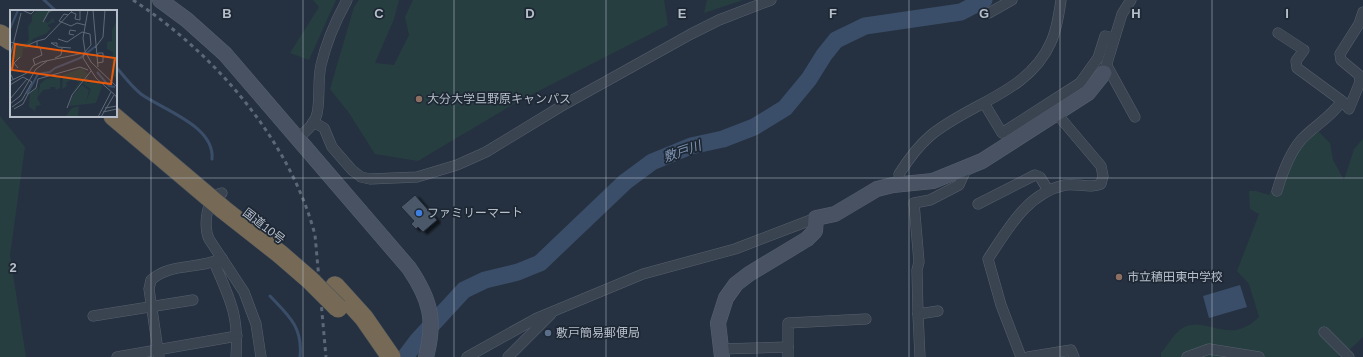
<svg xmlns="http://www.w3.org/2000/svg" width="1363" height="357" viewBox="0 0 1363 357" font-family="Helvetica,'Noto Sans JP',sans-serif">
  <defs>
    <filter id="shadow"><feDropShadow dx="4" dy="2.5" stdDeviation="1" flood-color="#0009"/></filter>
  </defs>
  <rect width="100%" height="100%" fill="#253140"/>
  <!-- green -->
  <g fill="#273e41">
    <polygon points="313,0 336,0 309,60 290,53 319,7"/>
    <polygon points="359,0 399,0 394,19 375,63 394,65 409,35 405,17 413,0 664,0 668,25 519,101 418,161 375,154 349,113 330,89 354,7"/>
    <polygon points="707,0 743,0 704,13"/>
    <polygon points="0,116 25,147 10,255 26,357 0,357"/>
    <path d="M 1317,130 L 1330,143 L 1333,160 L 1344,180 L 1354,149 L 1363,139 L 1363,337 L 1344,355 L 1336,357 L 1161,357 L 1161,353 C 1167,346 1173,335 1181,329 C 1206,313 1228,348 1259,317 L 1249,284 L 1237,271 L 1259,214 L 1250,209 L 1249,191 L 1256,191 L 1269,195 L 1286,160 Z"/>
  </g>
  <!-- water -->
  <polygon fill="#3b4e69" points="1240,285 1247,307 1209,318 1203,296"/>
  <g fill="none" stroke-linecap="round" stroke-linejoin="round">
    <!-- stream -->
    <g stroke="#3b4e69" stroke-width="3">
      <polyline points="44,0 56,11"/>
      <path d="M 116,67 C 124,76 131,86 141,94 C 163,110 215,126 212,159"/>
      <path d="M 270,296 C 289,316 303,327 300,357"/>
    </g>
    <!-- river -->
    <polyline stroke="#3b4e69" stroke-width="17" points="405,357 417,341 464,290 485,280 518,272 540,263 625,182 652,162 691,146 723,139 754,127 785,108 809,79 824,55 836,40 865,26 961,12 984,0"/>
  </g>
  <!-- building -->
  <polygon fill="#4b5869" stroke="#202a37" filter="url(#shadow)" points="415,195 437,220 423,232 418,227 416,229 411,224 414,221 401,207"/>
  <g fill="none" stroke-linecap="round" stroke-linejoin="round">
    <defs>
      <g id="street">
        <polyline points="989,13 1012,0"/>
        <polyline points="1107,66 1135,117"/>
        <polyline points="1104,73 1122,14 1131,0"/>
        <polyline points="1342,101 1349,109 1360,82 1359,75 1341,60 1340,54 1359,24 1363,12"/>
        <polyline points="984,103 1002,133 1080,83 1098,58 1105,36 1114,38"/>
        <polyline points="313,122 324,128 332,147 352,170 361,177 370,179 417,177 457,165 486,152 560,107 691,34 719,20 771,0"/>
        <path d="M 298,138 C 305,132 313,126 316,117 C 321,105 317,81 321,65 C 326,43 336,20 347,0"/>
        <path d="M 901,185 L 899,174 C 908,160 917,147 930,136 C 969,103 1029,93 1051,42 C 1057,29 1059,14 1061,0"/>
        <path d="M 1277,191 C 1282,174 1289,154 1301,140 C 1315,125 1329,119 1342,101 L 1297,68 L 1296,61 L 1304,50 L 1278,33"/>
        <path d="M 222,193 C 206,195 203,227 209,239 L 244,292 L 256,324 L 261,357"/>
        <polyline points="978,204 1035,175 1040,177 1048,190"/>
        <path d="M 214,262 C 230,300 239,314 236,357"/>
        <polyline points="938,311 918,314 917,270 919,262 914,203 930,200 959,185 967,167"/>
        <polyline points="918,314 920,357"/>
        <polyline points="93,316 193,300"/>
        <polyline points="1324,332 1349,357"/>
        <polyline points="721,349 788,347"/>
        <polyline points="117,357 237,336"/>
        <path d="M 159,357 L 149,289 L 151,280 C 171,262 200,270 222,258"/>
        <polyline points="467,357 537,318 643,274 735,249 816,218"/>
        <polyline points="508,357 551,314"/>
        <polyline points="788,357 788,323 866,319"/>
        <path d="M 1021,357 L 1001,305 L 988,259 C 1008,229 1027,193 1065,185 C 1078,183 1090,189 1101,184 L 1103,176 L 1101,166 L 1057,114"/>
        <polyline points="1028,357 1071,350 1074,357"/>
        <polyline points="1187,357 1209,349 1259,357"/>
      </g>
      <g id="secondary">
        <path d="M 160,0 L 187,20 L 225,54 L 409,268 C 430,299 436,320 426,357"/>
        <polyline points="722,357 718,323 726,298 736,284 749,274 807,239 815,231 816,218 835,214 877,189 893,185 933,181 982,161 1088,93 1104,73"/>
      </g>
      <g id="highway">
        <polyline points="0,34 11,41"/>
        <polyline points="113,116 224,210 280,254"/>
        <polyline points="335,286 364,318 391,357"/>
      </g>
    </defs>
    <!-- street casing -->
    <use href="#street" stroke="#57616d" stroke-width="11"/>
    <!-- secondary casing -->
    <use href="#secondary" stroke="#57616d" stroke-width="16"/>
    <!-- highway casing -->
    <use href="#highway" stroke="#444e5a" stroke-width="20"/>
    <!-- street -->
    <use href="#street" stroke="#3a4350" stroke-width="10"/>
    <!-- secondary -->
    <use href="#secondary" stroke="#485263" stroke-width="15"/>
    <!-- highway -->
    <use href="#highway" stroke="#766a57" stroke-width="19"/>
    <!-- rail -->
    <path stroke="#5c6777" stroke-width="3" stroke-dasharray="4 4" stroke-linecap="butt" d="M 133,0 C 214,53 290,140 315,235 L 326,357"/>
    <defs>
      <polyline id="highway-bridge" points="280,254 310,280 338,308"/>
    </defs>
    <!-- highway-bridge casing -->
    <use href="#highway-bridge" stroke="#444e5a" stroke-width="20" stroke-linecap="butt"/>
    <!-- highway-bridge -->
    <use href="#highway-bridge" stroke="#766a57" stroke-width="19"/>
  </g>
  <!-- grid -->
  <path fill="none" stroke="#b6beca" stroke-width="1" stroke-opacity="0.55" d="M 151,0 L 151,357M 303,0 L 303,357M 454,0 L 454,357M 606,0 L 606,357M 757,0 L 757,357M 909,0 L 909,357M 1060,0 L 1060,357M 1212,0 L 1212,357M 0,178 L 1363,178"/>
  <!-- markers -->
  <g fill="#8d6e63" stroke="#1e2835" stroke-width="1.5">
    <circle cx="419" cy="99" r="4"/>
    <circle cx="1119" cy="277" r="4"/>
  </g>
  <circle fill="#3f7fe0" stroke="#1e2835" stroke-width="1.5" cx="419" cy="213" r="4"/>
  <circle fill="#5c6f8a" stroke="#1e2835" stroke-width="1.5" cx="548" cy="333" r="4"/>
  <g text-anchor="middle" stroke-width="3.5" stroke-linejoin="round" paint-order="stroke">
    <!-- poi labels -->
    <g font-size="12" fill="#b6beca" stroke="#1e2835" text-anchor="start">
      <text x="427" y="103">大分大学旦野原キャンパス</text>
      <text x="427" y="217">ファミリーマート</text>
      <text x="1127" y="281">市立稙田東中学校</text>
      <text x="556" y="337">敷戸簡易郵便局</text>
    </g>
    <!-- street labels -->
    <g font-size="12" fill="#b6beca" stroke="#1e2835">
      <text transform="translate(264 226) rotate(38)" y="4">国道10号</text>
    </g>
    <!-- water labels -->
    <g font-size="13" font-style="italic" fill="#7e94b2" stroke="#1e2835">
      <text transform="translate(682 151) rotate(-19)" y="5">敷戸川</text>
    </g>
  </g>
  <!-- overview -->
  <g transform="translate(10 10)">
    <rect width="107" height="107" fill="#253140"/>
    <path d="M 28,0 L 46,0 L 39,3 L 34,11 L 38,13 L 43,8 L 45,12 L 39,14 L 37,16 L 41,18 L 37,23 L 23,29 L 18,38 L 13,38 L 12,47 L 6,50 L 5,47 L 0,59 L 0,42 L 3,35 L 16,33 L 19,30 L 18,17 L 22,11 L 22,5 ZM 107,10 L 107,70 L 101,63 L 103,42 L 97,39 L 97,32 L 102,31 L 102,20 ZM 72,58 L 78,64 L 63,82 L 74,65 L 69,71 L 60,70 L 56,73 L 57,76 L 52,79 L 53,65 ZM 50,66 L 50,78 L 46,80 L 45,77 L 40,77 L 40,79 L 33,80 L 27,88 L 31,95 L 26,96 L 25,101 L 19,97 L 20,83 L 28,77 L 28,86 L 30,74 L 36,69 ZM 79,66 L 77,73 L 86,71 L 92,76 L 86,93 L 59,96 L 62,87 L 72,75 L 79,80 L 76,92 L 81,79 L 73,74 ZM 69,96 L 68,107 L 55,107 L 62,98 Z" fill="#273e41"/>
    <path fill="none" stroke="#3b4e69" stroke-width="2" d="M 0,19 L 8,0M 87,62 L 99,76 L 105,77M 17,84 L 28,64 L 40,62 L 45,58 L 70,48 L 86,36"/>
    <path fill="none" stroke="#5f6977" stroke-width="1" d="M 12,0 L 21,4 L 25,0M 78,0 L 73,28 L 75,41 L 81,52 L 107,77M 83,0 L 88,57M 61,2 L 66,4 L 65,9 L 70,10 L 70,0M 58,5 L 54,4 L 49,11 L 61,16 L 67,13 L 75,15M 33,12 L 39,1 L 46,0M 64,25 L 59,24 L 60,20 L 66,21M 48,29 L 57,32 L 72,22 L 80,24 L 81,35 L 74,43 L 73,48 L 86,68 L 106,86 L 107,91M 0,32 L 16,36 L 27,31M 47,36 L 47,33 L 41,33 L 48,37 L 61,38M 85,38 L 93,27 L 95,0M 0,47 L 11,3M 87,47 L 88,43 L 93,43 L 93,52 L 87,53M 45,48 L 51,45 L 52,38M 25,55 L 23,49 L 32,45 L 30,37 L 27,37 L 27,31 L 35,29 L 63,0M 8,58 L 4,53 L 10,47M 3,69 L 0,63 L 4,53M 0,71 L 19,62 L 23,56 L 31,52 L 74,43M 0,75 L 13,67 L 22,72 L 12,90 L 2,97M 0,89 L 17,69M 0,94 L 10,86 L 26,59 L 37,51M 57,98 L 62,85 L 81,61M 95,98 L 107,96M 4,99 L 13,94 L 18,84 L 26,78 L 28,69 L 70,57 L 78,60M 93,102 L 107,99M 88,107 L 101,82M 91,107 L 104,85"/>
    <path fill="#e8590c" fill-opacity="0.15" stroke="#e8590c" stroke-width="2" d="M 5,34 L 105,48 L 101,74 L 2,60 Z"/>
    <rect width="107" height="107" fill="none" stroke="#b6beca" stroke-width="2"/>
  </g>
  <g font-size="13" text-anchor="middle" font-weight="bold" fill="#b6beca" stroke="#1e2835" stroke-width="3.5" stroke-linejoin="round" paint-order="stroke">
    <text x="227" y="18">B</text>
    <text x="379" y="18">C</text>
    <text x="530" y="18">D</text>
    <text x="682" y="18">E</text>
    <text x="833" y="18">F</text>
    <text x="984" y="18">G</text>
    <text x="1136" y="18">H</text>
    <text x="1287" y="18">I</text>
    <text x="13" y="272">2</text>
  </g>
</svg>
